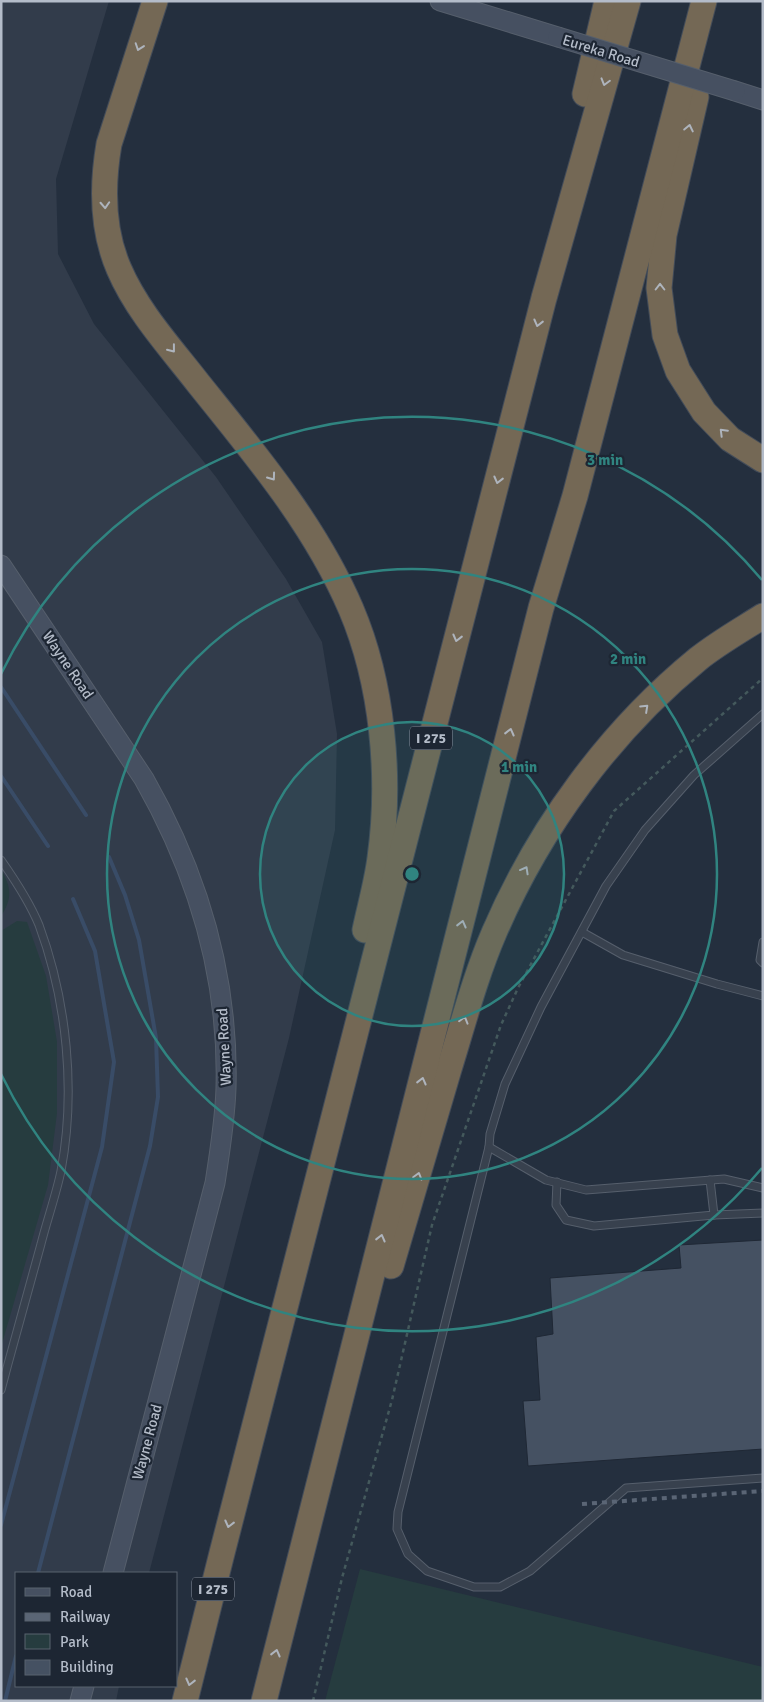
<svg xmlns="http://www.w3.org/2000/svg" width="764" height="1702" viewBox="0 0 764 1702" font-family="Signika,sans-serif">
  <rect width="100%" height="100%" fill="#242f3e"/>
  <!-- airport -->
  <polygon fill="#323c4b" points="1,1 109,1 56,179 58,254 94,324 216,477 286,579 322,642 337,734 335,830 289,1038 149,1573 16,1573 16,1686 119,1686 116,1701 1,1701"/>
  <!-- green -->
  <g fill="#263c3f">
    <path d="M 1,869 C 11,887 13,898 1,916 Z"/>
    <polygon points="17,921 27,922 46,976 57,1042 57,1113 48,1185 1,1347 1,931"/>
    <polygon points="360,1569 763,1667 763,1701 325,1701"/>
  </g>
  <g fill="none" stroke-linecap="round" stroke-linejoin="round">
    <!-- stream -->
    <g stroke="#394c67" stroke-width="4">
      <polyline points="1,687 86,815"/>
      <polyline points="1,776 48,846"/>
      <polyline points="1,1525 102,1147 114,1062 95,951 73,899"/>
      <polyline points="38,1573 150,1146 158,1097 156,1038 139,940 125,895 109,857"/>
      <polyline points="5,1701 16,1656"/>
    </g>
  </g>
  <!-- building -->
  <polygon fill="#455162" stroke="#1f2835" points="763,1240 763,1449 528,1466 523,1401 540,1400 536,1337 553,1334 550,1278 681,1268 679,1245"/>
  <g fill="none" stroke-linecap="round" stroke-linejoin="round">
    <defs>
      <g id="lane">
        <polyline points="763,714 694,775 645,830 606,886 541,1007 505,1084 490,1134 489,1147 398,1512 397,1529 408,1554 427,1571 474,1587 500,1587 530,1571 626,1488 763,1478"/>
        <path d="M 1,860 C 15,880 30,903 39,925 C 67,1001 76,1091 61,1171 C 56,1195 47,1220 41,1244 C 28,1292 14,1341 1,1390"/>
        <polyline points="582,932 623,955 717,984 763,996"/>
        <polyline points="763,942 760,960 763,963"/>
        <polyline points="489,1147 546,1180 586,1190 724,1179 763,1188"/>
        <polyline points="557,1182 556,1205 566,1220 594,1226 714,1215 710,1180"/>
        <polyline points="714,1215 763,1213"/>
      </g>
      <g id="secondary">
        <polyline points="440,1 558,37"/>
        <polyline points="735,91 763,100"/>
        <path d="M 1,565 L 144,779 C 198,874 229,978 226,1088 C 225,1120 220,1151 215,1183 L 113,1573"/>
        <polyline points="80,1701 84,1686"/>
      </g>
      <g id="highway">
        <path d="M 155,1 L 109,144 C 102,185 102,230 119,269 C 137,311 170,347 198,383 C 255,454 315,525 351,609 C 383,684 391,778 380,858 C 377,882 370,906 365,930"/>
        <polyline points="585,94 607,1"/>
        <polyline points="696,97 664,235 659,288 665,335 678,371 704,412 730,439 763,460"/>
        <path d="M 391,1266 C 410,1200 430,1135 449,1069 C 463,1024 475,977 494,933 C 539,828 610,731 698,659 C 718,643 741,630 763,616"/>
        <polyline points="185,1701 222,1553 544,298 628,1"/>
        <polyline points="264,1701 541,608 575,496 704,1"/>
      </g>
    </defs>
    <!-- lane casing -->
    <use href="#lane" stroke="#565f6c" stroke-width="9"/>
    <!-- secondary casing -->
    <use href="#secondary" stroke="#565f6c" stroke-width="21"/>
    <!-- highway casing -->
    <use href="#highway" stroke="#434c59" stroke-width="27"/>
    <!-- path -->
    <polyline stroke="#44595c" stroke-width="2.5" stroke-dasharray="4 4" stroke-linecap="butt" points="313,1701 342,1578 392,1400 432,1225 501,1025 518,988 614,811 763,678"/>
    <!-- lane -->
    <use href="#lane" stroke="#38414e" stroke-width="7"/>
    <!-- secondary -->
    <use href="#secondary" stroke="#465061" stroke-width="19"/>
    <!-- highway -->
    <use href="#highway" stroke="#746855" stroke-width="25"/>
    <!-- rail -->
    <polyline stroke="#5a6575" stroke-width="4" stroke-dasharray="5 5" stroke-linecap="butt" points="582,1504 763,1491"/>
    <defs>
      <polyline id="secondary-bridge" points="558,37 735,91"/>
    </defs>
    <!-- secondary-bridge casing -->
    <use href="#secondary-bridge" stroke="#565f6c" stroke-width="21" stroke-linecap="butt"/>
    <!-- secondary-bridge -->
    <use href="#secondary-bridge" stroke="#465061" stroke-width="19"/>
  </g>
  <!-- one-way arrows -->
  <defs><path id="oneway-chevron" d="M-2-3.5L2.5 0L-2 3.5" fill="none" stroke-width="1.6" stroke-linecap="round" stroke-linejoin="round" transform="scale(1.25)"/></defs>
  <g stroke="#aeb4bd">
    <use href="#oneway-chevron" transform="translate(139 47) rotate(109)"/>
    <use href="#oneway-chevron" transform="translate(605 82) rotate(106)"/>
    <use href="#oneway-chevron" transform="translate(689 128) rotate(-78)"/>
    <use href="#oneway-chevron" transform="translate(105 205) rotate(87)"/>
    <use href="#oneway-chevron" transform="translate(660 287) rotate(-90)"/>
    <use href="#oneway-chevron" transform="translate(538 323) rotate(104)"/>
    <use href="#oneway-chevron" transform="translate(172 349) rotate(52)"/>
    <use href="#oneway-chevron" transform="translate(723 432) rotate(-135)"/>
    <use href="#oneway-chevron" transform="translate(272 477) rotate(54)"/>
    <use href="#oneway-chevron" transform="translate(498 480) rotate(104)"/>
    <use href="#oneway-chevron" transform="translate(457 638) rotate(104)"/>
    <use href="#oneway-chevron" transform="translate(645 708) rotate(-43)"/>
    <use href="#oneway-chevron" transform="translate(510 732) rotate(-76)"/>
    <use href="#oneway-chevron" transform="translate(525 870) rotate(-61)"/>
    <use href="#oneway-chevron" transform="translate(462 924) rotate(-76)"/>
    <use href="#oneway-chevron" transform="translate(464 1020) rotate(-74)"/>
    <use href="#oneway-chevron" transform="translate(422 1081) rotate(-76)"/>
    <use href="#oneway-chevron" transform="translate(418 1176) rotate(-74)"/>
    <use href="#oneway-chevron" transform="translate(381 1238) rotate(-76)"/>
    <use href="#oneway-chevron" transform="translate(229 1524) rotate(104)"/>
    <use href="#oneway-chevron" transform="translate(276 1653) rotate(-76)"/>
    <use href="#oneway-chevron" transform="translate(190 1682) rotate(104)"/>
  </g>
  <!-- distance rings -->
  <circle cx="412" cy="874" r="152" fill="#308480" fill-opacity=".12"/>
  <g fill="none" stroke="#308480" stroke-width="2.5">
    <circle cx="412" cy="874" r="152"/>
    <circle cx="412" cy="874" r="305"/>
    <path d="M762 1168A457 457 0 0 1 1 1074M1 674A457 457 0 0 1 762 580"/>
  </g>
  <g text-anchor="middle" stroke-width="4.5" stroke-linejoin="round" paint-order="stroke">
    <!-- shield labels -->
    <g fill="#1d2633" stroke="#878f9c" stroke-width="1">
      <rect x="410" y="726.5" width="42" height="23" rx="4"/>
      <rect x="192" y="1577.5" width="42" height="23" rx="4"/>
    </g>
    <g font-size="14" font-weight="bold" fill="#b4bcc9">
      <text x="431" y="743">I 275</text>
      <text x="213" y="1594">I 275</text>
    </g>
    <!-- street labels -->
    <g font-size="15" fill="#b4bcc9" stroke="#1d2633">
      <text transform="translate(601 51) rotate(17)" y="5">Eureka Road</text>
      <text transform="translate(68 665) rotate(56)" y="5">Wayne Road</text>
      <text transform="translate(224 1047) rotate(-93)" y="5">Wayne Road</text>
      <text transform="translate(147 1442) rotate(-75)" y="5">Wayne Road</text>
    </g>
  </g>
  <circle cx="412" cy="874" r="8" fill="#308480" stroke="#1d2633" stroke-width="2.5"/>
  <g font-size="15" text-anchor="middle" font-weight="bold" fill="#308480" stroke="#1d2633" stroke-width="4.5" stroke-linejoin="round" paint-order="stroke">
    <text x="605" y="465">3 min</text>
    <text x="628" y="664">2 min</text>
    <text x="519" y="772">1 min</text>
  </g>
  <!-- border -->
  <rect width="764" height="1702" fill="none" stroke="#b4bcc9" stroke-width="5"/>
  <!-- legend -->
  <rect x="15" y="1572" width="162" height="115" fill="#1d2633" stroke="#59626f"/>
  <rect x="25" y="1588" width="25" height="8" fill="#465061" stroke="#59626f"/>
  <text x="60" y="1597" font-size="15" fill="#b4bcc9">Road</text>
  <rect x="25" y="1613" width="25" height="8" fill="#5a6575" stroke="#59626f"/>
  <text x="60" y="1622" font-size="15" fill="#b4bcc9">Railway</text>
  <rect x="25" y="1634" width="25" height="15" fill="#263c3f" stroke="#59626f"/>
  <text x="60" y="1647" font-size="15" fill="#b4bcc9">Park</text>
  <rect x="25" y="1660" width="25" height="15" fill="#455162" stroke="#59626f"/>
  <text x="60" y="1672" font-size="15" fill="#b4bcc9">Building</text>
</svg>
